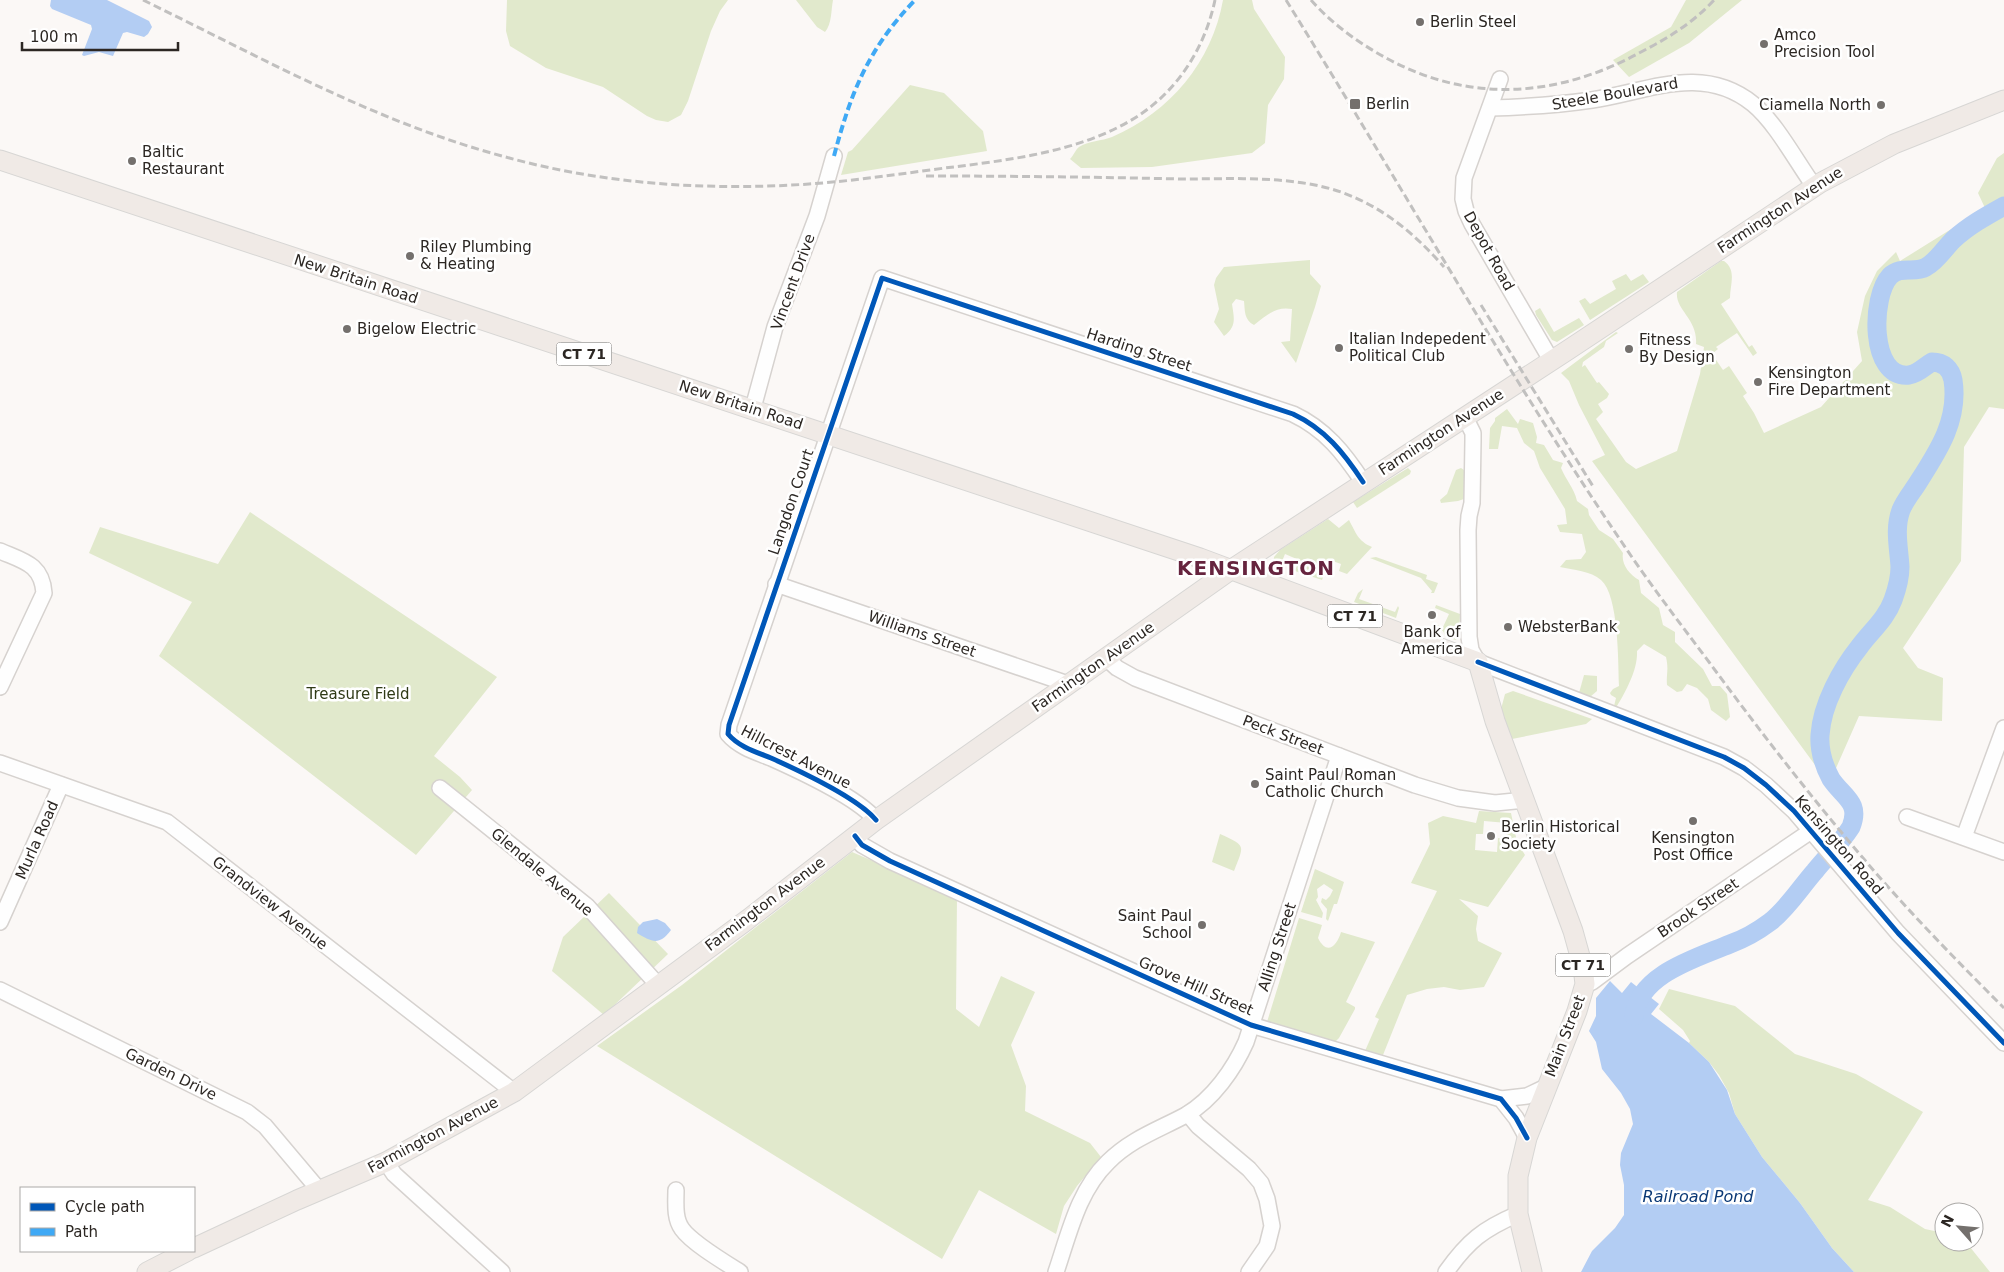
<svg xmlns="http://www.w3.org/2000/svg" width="2004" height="1272" viewBox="0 0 2004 1272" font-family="'DejaVu Sans',sans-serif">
  <rect width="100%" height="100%" fill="#fbf8f6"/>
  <!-- green -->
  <g fill="#e1e9cc" fill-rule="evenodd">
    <polygon points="507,0 728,0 720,11 711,31 688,101 681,115 668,122 656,120 647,116 603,87 546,68 510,46 506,31"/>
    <path d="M 796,0 L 833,0 C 831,10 832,24 825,32 L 817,27 Z"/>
    <path d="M 1223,0 L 1252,0 L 1254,9 L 1285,57 L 1284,79 L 1268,105 L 1265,143 L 1252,153 L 1152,167 L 1081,168 L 1070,159 C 1073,156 1076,149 1079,147 C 1088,141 1102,141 1112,137 C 1170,112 1212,62 1223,0 Z"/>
    <polygon points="1686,0 1742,0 1689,43 1629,77 1613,60 1671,27"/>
    <polygon points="910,85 944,93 983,131 987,151 841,175 848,152 852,150"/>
    <path d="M 2004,153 L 2004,409 L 1989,407 L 1964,447 L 1961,561 L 1903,648 L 1918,668 L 1943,678 L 1942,721 L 1859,716 L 1829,784 L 1592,461 L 1605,455 L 1579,405 L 1569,381 L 1561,373 L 1616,332 L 1618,333 L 1606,341 L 1604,347 L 1583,362 L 1582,367 L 1585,365 L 1597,383 L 1599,382 L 1609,394 L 1607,398 L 1598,404 L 1603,412 L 1596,419 L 1626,462 L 1636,469 L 1677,451 L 1700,374 L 1704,347 L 1696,344 C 1698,319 1675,310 1677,292 L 1721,261 L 1724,261 C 1737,270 1730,285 1730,298 L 1721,304 L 1749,347 L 1752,345 L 1757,353 L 1753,356 L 1737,333 L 1716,347 L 1718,349 L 1712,354 L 1723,370 L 1729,366 L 1747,393 L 1743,396 L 1754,413 L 1764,433 L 1821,407 L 1862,361 L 1857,332 L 1865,296 L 1877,271 L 1896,252 L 1900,261 L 1985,208 L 1978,193 L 1997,158 Z"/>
    <path d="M 1310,260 L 1310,274 L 1321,286 L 1315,307 L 1296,363 L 1281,342 L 1290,341 L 1292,309 C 1276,306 1267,315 1254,325 C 1244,320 1245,311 1244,301 L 1236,299 L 1232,304 C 1234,318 1237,326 1224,336 L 1214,322 L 1219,309 L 1214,285 L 1216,278 L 1224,267 Z"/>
    <polygon points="1626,274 1631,281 1643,274 1649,282 1590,320 1579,301 1585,298 1590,304 1616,289 1612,281"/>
    <polygon points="1540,308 1554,332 1579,318 1584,325 1557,342 1552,340 1536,315 1535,311"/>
    <path d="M 1507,409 L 1518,424 L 1520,419 L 1533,423 L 1537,437 L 1536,443 L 1544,445 L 1553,460 L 1563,463 L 1561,468 C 1566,480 1574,488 1577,501 L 1588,509 L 1589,515 L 1599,530 L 1613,539 L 1623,553 C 1621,564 1629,574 1639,580 L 1641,593 L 1659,608 L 1663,625 L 1675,632 L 1675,642 L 1703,669 L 1712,686 L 1720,686 L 1727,694 L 1730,717 L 1726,721 L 1711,710 L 1708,699 L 1697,688 L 1687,684 L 1682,691 L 1677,692 L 1667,685 C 1666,674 1669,670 1666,657 L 1644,644 L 1637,651 C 1638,669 1626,691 1617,706 L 1614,706 L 1616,698 L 1611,695 L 1610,693 L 1613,689 L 1619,686 C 1618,661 1619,596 1601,580 C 1591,571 1573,570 1560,567 L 1566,560 L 1581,559 L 1586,552 L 1582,534 L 1560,532 L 1557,525 L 1567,524 L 1565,509 L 1540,468 L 1534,451 L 1524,443 L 1517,428 L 1502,426 L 1498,449 L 1489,449 L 1490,428 L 1495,421 L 1495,418 Z"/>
    <polygon points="1408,468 1411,471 1410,474 1357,508 1353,502"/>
    <polygon points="1461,468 1464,470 1465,473 1464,499 1458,501 1441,503 1440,500 1447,494 1456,470"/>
    <polygon points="250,512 497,677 434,756 460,777 472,790 416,855 159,656 192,602 89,553 100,527 218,564"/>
    <path d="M 1328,519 L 1339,528 L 1349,520 C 1356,533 1358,541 1372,547 L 1347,574 L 1339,571 L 1341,564 L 1330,560 L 1322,580 L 1295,571 L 1299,560 L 1285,554 L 1278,571 L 1273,568 L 1274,557 L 1280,550 Z"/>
    <polygon points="1376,557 1427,575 1426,579 1438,583 1434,593 1431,593 1432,591 1421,578 1370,558"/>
    <polygon points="1363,589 1359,599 1395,612 1398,606 1399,608 1396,618 1354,602 1358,593"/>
    <polygon points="1436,605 1460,614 1459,636 1456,640 1446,637 1443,631 1432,626 1432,623 1443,627 1449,614 1435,608"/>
    <polygon points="1584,675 1597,676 1597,691 1590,697 1579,693"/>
    <polygon points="1513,691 1592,719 1586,724 1512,739 1501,709 1505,694"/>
    <path d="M 1479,811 L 1511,813 L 1517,842 L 1525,855 L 1488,907 L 1459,899 L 1478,916 L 1476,929 L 1478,941 L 1502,953 L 1484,987 L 1460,990 L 1444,987 L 1427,989 L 1407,995 L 1383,1055 L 1365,1051 L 1379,1019 L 1375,1017 L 1437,891 L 1411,883 L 1430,844 L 1428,823 L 1443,816 L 1476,823 ZM 1484,821 L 1507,823 L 1506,839 L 1498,838 L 1497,852 L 1475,850 L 1476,834 L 1483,834 Z"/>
    <path d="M 1220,834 C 1247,846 1244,845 1234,871 L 1212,862 Z"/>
    <polygon points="852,852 957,897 956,1009 979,1027 1001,976 1035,992 1011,1045 1026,1086 1025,1111 1090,1143 1101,1157 1077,1186 1064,1206 1056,1234 979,1190 942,1259 597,1046 682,985"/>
    <polygon points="1315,869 1344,882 1337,904 1334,904 1328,921 1326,919 1327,909 1321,902 1322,898 1326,900 1330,896 1333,890 1324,884 1317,889 1318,897 1316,900 1323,913 1322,918 1301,912"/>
    <polygon points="609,893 668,954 604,1015 552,971 563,937"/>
    <path d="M 1299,918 L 1322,925 L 1318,938 C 1327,956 1337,946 1341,932 L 1375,942 L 1346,1002 L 1355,1007 L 1355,1009 L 1339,1038 L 1335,1042 L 1267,1022 Z"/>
    <polygon points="1669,989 1735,1006 1795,1054 1856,1074 1923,1112 1868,1200 1890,1207 1925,1229 1944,1233 1944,1242 1966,1242 1990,1272 1854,1272 1832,1248 1800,1203 1762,1157 1735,1114 1729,1093 1719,1075 1709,1062 1689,1043 1690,1041 1683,1030 1659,1009"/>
  </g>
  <!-- water -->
  <g fill="#b3cdf3">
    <polygon points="51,0 107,0 149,21 152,27 148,34 144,37 127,32 123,33 113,56 99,52 84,56 82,55 92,29 91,25 52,9 50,6"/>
    <path d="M 657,919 L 665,923 L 671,930 C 659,946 652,942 637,933 L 638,927 L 643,922 Z"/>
    <polygon points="1610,981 1622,993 1631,982 1659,1004 1651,1014 1689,1043 1709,1062 1727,1090 1735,1114 1762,1157 1800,1203 1832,1248 1854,1272 1581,1272 1592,1251 1615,1228 1624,1215 1624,1185 1620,1165 1621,1153 1633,1124 1630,1109 1621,1093 1602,1069 1596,1042 1589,1031 1596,1016 1596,998"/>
  </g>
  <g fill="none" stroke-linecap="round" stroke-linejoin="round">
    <!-- river -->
    <path stroke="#b3cdf3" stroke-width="19" d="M 1634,1016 C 1639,974 1697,958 1730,944 C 1744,939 1758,931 1770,922 C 1788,908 1800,888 1815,871 C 1827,856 1841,843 1851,827 C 1861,802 1843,797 1831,779 C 1824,766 1819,750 1820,735 C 1822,704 1841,670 1860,646 C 1872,630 1886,619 1893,600 C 1897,589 1900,578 1900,567 C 1899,548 1894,529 1901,510 C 1905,500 1913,491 1919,481 C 1939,450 1959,419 1953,380 C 1951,369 1944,362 1932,362 C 1925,366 1918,374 1909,375 C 1869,379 1871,296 1890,276 C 1901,265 1914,274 1926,267 C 1937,261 1944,249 1953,240 C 1968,226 1986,216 2004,206"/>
    <defs>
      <g id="minor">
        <polyline points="1500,79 1464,178 1463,199 1466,211 1472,224 1551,360"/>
        <path d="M 1490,108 C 1524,107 1558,105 1592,100 C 1647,92 1702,63 1753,104 C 1776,123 1796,161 1814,186"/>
        <polyline points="753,408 775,327 817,216 834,156"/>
        <polyline points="1465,417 1473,433 1473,440 1472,503 1469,516 1468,530 1469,637 1471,650 1478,662"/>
        <path d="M 0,551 C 23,561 42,564 44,593 L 0,687"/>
        <polyline points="776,584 1068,684"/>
        <polyline points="1106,658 1117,668 1135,678 1415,785 1458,798 1495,803 1525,800"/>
        <polyline points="1478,662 1724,757 1744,768 1766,785 1794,811 1898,933 2004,1043"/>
        <polyline points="0,763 167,822 514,1092"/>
        <polyline points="440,788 587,906 658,985"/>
        <polyline points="1907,817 2004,852"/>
        <path d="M 876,820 C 857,797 800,771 771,758 C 756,752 739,747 728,734 L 729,725 L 882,278 L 1293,414 C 1325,429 1344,453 1363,482"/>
        <polyline points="855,836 862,845 890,861 1251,1025 1501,1099 1516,1118 1527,1138"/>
        <polyline points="1964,837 2004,728"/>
        <polyline points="0,922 61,785"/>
        <polyline points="1585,984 1592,982 1627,956 1811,831"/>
        <polyline points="0,990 247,1112 265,1126 319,1190"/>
        <polyline points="1501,1099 1527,1096 1546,1087"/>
        <polyline points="1188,1114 1198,1126 1249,1169 1261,1183 1267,1199 1272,1226 1267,1246 1249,1272"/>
        <polyline points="386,1162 394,1174 502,1272"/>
        <path d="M 676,1190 C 676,1202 674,1218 682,1229 C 692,1243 724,1262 740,1272"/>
        <path d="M 1056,1272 C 1069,1234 1078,1191 1108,1162 C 1131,1139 1158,1130 1186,1115 C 1213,1099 1234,1069 1246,1042 L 1339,756"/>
        <path d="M 1446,1272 C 1468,1241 1483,1229 1518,1214"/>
      </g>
      <g id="major">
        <polyline points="0,160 1200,558 1478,662 1495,721 1573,931 1583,967 1585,984 1577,1011 1527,1138 1518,1176 1518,1214 1532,1272"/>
        <polyline points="194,1248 297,1200 386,1162 514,1092 747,920 876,820 1232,569 1568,350 1820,183 1894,144 2004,100"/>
        <polyline points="147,1272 188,1251"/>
      </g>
    </defs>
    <!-- minor casing -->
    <use href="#minor" stroke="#d6d2cf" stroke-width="18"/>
    <!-- major casing -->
    <use href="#major" stroke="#d7d6d4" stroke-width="21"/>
    <!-- minor -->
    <use href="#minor" stroke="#fefefe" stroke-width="15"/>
    <!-- major -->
    <use href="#major" stroke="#f0eae6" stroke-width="19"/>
    <!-- rail -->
    <g stroke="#c1c0bf" stroke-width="3" stroke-dasharray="8 4" stroke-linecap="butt">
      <path d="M 143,0 C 260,57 376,122 502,156 C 601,184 706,191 809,184 C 854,181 899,174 945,168 C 1009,160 1082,152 1138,116 C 1179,89 1205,47 1215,0"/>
      <path d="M 1286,0 C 1398,180 1502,365 1621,541 C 1649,583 1679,622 1709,662 C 1762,734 1817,805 1875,872 C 1916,919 1960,964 2004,1008"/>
      <path d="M 1311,0 C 1332,24 1360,44 1388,59 C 1472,104 1559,97 1641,52 C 1668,38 1693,23 1714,0"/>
      <path d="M 926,176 C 1011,176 1095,177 1180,179 C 1233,179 1291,175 1341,192 C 1383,207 1415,234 1444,267"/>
      <polyline points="1481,305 1594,488"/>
    </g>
    <!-- quiet -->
    <path stroke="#3fa9f5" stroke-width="4" stroke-dasharray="8 4" stroke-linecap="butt" d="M 834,156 C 851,92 868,49 915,0"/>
    <defs>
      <g id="cycleway">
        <polyline points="1478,662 1724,757 1744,768 1766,785 1794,811 1898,933 2004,1043"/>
        <path d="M 876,820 C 857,797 800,771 771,758 C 756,752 739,747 728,734 L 729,725 L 882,278 L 1293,414 C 1325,429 1344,453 1363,482"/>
        <polyline points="855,836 862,845 890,861 1251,1025 1501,1099 1516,1118 1527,1138"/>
      </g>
    </defs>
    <!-- cycleway casing -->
    <use href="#cycleway" stroke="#fff" stroke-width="8"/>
    <!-- cycleway -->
    <use href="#cycleway" stroke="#0057b8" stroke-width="5"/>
  </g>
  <!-- markers -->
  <g fill="#74706d" stroke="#fff" stroke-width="2">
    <circle cx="1420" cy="22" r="5"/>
    <circle cx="1764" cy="44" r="5"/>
    <rect x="1349" y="98" width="12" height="12" rx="2.5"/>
    <circle cx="1881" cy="105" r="5"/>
    <circle cx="132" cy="161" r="5"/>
    <circle cx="410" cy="256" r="5"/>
    <circle cx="347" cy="329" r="5"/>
    <circle cx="1339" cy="348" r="5"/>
    <circle cx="1629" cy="349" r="5"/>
    <circle cx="1758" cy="382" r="5"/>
    <circle cx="1432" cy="615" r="5"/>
    <circle cx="1508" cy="627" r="5"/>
    <circle cx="1255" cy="784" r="5"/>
    <circle cx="1693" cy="821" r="5"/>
    <circle cx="1491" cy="836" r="5"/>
    <circle cx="1202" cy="925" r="5"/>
  </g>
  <g text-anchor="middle" stroke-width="5" stroke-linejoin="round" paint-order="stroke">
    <!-- shield labels -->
    <g fill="#fff" stroke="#6b6865" stroke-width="1">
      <rect x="556.5" y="342.5" width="55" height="23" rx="4"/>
      <rect x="1327.5" y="604.5" width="55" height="23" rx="4"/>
      <rect x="1555.5" y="953.5" width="55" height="23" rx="4"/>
    </g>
    <g font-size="14" font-weight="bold" fill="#2c2723">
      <text x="584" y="359">CT 71</text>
      <text x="1355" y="621">CT 71</text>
      <text x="1583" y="970">CT 71</text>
    </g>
    <!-- poi labels -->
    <g font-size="15" fill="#2c2723" stroke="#fff" text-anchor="start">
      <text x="1430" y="27">Berlin Steel</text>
      <text x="1774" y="40">Amco<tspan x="1774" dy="17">Precision Tool</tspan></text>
      <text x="1366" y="109">Berlin</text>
      <text x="1871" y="110" text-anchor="end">Ciamella North</text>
      <text x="142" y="157">Baltic<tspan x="142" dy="17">Restaurant</tspan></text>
      <text x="420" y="252">Riley Plumbing<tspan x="420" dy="17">&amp; Heating</tspan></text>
      <text x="357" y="334">Bigelow Electric</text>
      <text x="1349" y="344">Italian Indepedent<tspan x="1349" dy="17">Political Club</tspan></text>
      <text x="1639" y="345">Fitness<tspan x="1639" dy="17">By Design</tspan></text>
      <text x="1768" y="378">Kensington<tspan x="1768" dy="17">Fire Department</tspan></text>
      <text x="1518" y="632">WebsterBank</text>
      <text x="1432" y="637" text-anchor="middle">Bank of<tspan x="1432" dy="17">America</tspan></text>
      <text x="1265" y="780">Saint Paul Roman<tspan x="1265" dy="17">Catholic Church</tspan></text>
      <text x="1501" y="832">Berlin Historical<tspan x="1501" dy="17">Society</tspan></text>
      <text x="1693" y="843" text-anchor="middle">Kensington<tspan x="1693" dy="17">Post Office</tspan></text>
      <text x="1192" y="921" text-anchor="end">Saint Paul<tspan x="1192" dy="17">School</tspan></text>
    </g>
    <!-- street labels -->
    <g font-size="15" fill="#2c2723" stroke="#fff">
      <text transform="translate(1615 94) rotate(-10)" y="5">Steele Boulevard</text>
      <text transform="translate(1780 210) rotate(-33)" y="5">Farmington Avenue</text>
      <text transform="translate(1489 251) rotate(61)" y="5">Depot Road</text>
      <text transform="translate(356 279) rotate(18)" y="5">New Britain Road</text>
      <text transform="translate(793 282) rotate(-70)" y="5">Vincent Drive</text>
      <text transform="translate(1139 350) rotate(18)" y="5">Harding Street</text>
      <text transform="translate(741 405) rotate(18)" y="5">New Britain Road</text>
      <text transform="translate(1441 432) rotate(-33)" y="5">Farmington Avenue</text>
      <text transform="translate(791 502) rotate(-71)" y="5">Langdon Court</text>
      <text transform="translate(922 634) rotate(19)" y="5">Williams Street</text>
      <text transform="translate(1093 667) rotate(-35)" y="5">Farmington Avenue</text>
      <text transform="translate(1283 735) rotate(21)" y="5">Peck Street</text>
      <text transform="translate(796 757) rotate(27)" y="5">Hillcrest Avenue</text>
      <text transform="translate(37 840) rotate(-66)" y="5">Murla Road</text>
      <text transform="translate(1839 845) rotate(49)" y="5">Kensington Road</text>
      <text transform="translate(542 872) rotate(40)" y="5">Glendale Avenue</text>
      <text transform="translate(270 903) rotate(38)" y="5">Grandview Avenue</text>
      <text transform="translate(765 904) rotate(-37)" y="5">Farmington Avenue</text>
      <text transform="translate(1698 908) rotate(-34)" y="5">Brook Street</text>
      <text transform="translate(1277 947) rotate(-72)" y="5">Alling Street</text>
      <text transform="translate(1196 986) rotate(24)" y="5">Grove Hill Street</text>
      <text transform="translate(1565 1036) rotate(-69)" y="5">Main Street</text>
      <text transform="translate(171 1074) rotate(26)" y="5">Garden Drive</text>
      <text transform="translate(433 1135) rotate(-28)" y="5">Farmington Avenue</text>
    </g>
    <!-- park labels -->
    <g font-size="15" fill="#2f3a16" stroke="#fff">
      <text x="358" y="699">Treasure Field</text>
    </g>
    <!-- water labels -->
    <g font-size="16" font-style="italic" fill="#0a3875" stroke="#fff">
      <text x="1698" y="1202">Railroad Pond</text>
    </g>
    <!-- district labels -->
    <g font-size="20" font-weight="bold" letter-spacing="1" fill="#66243e" stroke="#fff">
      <text x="1256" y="575">KENSINGTON</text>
    </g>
  </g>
  <!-- legend -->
  <rect x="20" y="1187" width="175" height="65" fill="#ffffff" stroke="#aba9a7"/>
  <rect x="30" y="1203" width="25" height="8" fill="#0057b8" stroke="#aba9a7"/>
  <text x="65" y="1212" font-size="15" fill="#2c2723">Cycle path</text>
  <rect x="30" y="1228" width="25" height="8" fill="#3fa9f5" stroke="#aba9a7"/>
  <text x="65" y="1237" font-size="15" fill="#2c2723">Path</text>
  <!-- north arrow -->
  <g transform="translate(1959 1227) rotate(297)"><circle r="24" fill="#ffffff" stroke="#aba9a7"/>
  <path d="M0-4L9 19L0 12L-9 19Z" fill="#74706d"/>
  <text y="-8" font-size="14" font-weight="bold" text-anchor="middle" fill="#2c2723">N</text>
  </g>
  <!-- scale -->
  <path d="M22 42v8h156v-8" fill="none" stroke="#2c2723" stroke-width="2.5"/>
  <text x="30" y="42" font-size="15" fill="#2c2723" stroke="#ffffff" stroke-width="4" paint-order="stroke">100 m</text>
</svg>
